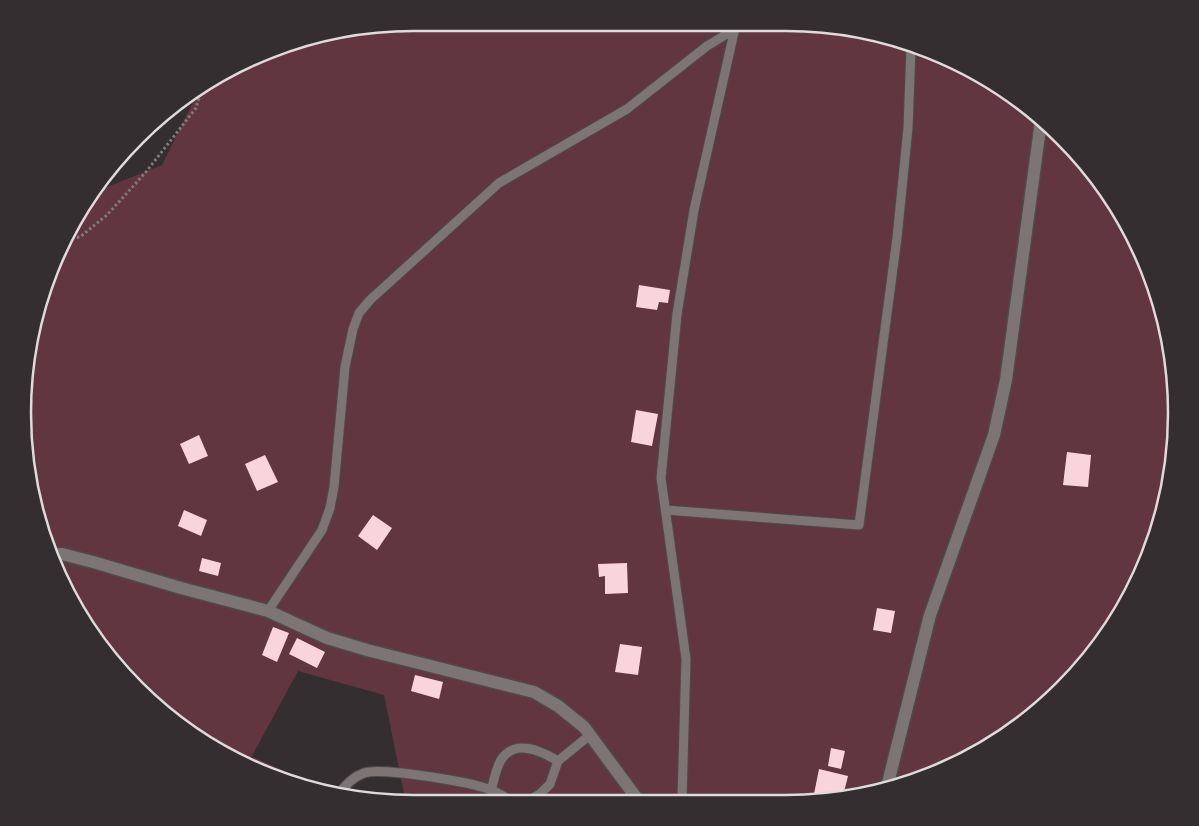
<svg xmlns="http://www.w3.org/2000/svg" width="1199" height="826" viewBox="0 0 1199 826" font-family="'Fira Sans',sans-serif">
  <rect width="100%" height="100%" fill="#352e30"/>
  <!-- green -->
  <g fill="#623641">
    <polygon points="413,23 862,30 981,75 1062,137 1111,196 1147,264 1169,337 1176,413 1169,489 1147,563 1111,630 1062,689 959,763 862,796 413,803 406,803 384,695 298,671 247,765 196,738 189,732 192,725 161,709 137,689 63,586 30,489 26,362 52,263 97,191 162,165 201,86 312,36"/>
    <polygon points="253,757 306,781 303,786 263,774 249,766"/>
  </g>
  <!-- building -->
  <g fill="#f9d4dc">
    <polygon points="639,285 670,290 668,303 659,302 657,310 636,307"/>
    <polygon points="636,410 658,414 652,446 631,442"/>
    <polygon points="199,435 208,456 189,464 180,444"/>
    <polygon points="1067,452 1091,455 1088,487 1063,485"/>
    <polygon points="265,455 278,482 257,491 245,464"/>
    <polygon points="184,510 207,520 201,536 178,526"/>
    <polygon points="373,515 392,528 377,550 358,536"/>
    <polygon points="202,558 221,563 218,576 199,571"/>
    <polygon points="627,563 628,593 605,594 605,576 599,577 598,564"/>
    <polygon points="877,608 895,611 891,633 873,630"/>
    <polygon points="273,627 289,633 277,662 262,655"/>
    <polygon points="297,638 325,652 317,668 289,654"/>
    <polygon points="620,644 642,647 638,675 615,672"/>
    <polygon points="415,675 443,682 439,699 411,691"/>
    <polygon points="831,748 845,751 841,769 828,766"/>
    <polygon points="819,769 848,776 843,796 823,797 814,794"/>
  </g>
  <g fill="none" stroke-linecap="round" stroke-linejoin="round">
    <defs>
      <g id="lane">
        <polyline points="666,510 859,525 897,238 908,128 911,48"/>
        <polyline points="268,611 322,530 330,508 334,487 345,367 353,329 359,313 370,300 499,183 627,109 707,46 735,29"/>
        <path d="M 491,790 C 494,781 496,768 501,760 C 515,738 541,751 558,761"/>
        <path d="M 338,796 C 344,786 353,777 364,773 C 382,767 471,782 491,790 C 499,793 507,799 515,802"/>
        <polyline points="682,799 686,659 661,478 677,314 694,210 735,28"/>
        <polyline points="526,802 540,794 550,784 558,761 590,735"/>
      </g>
      <g id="street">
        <polyline points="52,555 62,554 93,562 181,588 268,611 327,638 367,650 534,692 558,706 584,727 638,800"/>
        <polyline points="887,787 930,615 994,435 1006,380 1041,121"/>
      </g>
    </defs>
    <!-- lane casing -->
    <use href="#lane" stroke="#4f4a4b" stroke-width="11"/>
    <!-- street casing -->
    <use href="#street" stroke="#4f4a4b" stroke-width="15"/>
    <!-- path -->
    <polyline stroke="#807a7b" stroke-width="3" stroke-dasharray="2.5 2.5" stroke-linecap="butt" points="67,239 80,237 107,215 146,172 196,108 203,85"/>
    <!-- lane -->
    <use href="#lane" stroke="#7c7475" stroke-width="9"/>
    <!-- street -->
    <use href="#street" stroke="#7c7475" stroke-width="12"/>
  </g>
  <!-- crop -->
  <path d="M0 0H1199V826H0ZM413 31H786A382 382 0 0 1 1168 413V413A382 382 0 0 1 786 795H413A382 382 0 0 1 31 413V413A382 382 0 0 1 413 31Z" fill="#352e30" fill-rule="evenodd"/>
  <path fill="none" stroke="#dfdadb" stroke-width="2.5" d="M413 31H786A382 382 0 0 1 1168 413V413A382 382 0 0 1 786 795H413A382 382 0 0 1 31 413V413A382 382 0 0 1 413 31Z"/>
</svg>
